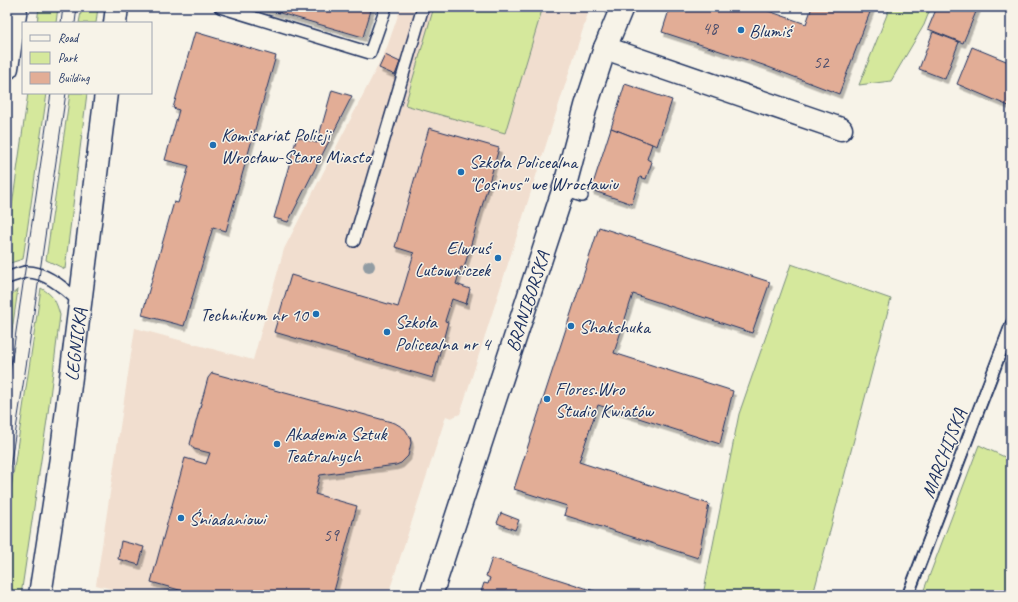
<svg xmlns="http://www.w3.org/2000/svg" width="1018" height="602" viewBox="0 0 1018 602" font-family="Caveat,sans-serif">
  <defs>
    <filter id="shadow"><feDropShadow dx="2.5" dy="4.5" stdDeviation="0" flood-color="#0004"/></filter>
  </defs>
  <rect width="100%" height="100%" fill="#f7f3e8"/>
  <filter id="ink" filterUnits="userSpaceOnUse"><feTurbulence type="fractalNoise" baseFrequency=".025" numOctaves="2"/><feDisplacementMap in="SourceGraphic" scale="8" xChannelSelector="R" yChannelSelector="G"/><feConvolveMatrix kernelMatrix="1 2 1 2 8 2 1 2 1" color-interpolation-filters="sRGB"/></filter>
  <g filter="url(#ink)">
    <!-- built -->
    <polygon fill="#f1decf" points="401,7 590,7 460,414 451,418 446,416 388,595 136,595 96,585 135,328 253,360 284,249 386,50"/>
    <!-- green -->
    <g fill="#d5e89c" stroke="#788c7d">
      <polygon points="39,7 58,7 56,23 37,23"/>
      <polygon points="82,7 98,7 96,23 79,23"/>
      <polygon points="434,7 541,7 542,10 505,133 405,105"/>
      <polygon points="890,7 931,7 924,25 891,81 859,85"/>
      <polygon points="28,93 47,93 23,259 7,264 7,241"/>
      <polygon points="70,93 87,93 65,269 46,260"/>
      <polygon points="791,264 891,299 813,595 703,595 739,414"/>
      <path d="M 41,288 C 54,296 56,301 60,315 L 48,413 L 21,595 L 7,595 L 7,515 Z"/>
      <polygon points="18,289 7,365 7,299"/>
      <polygon points="979,445 1011,460 1011,595 922,595"/>
    </g>
    <!-- building -->
    <g fill="#e2ad96" stroke="#1b2f5e" filter="url(#shadow)">
      <polygon points="259,7 282,7 280,13"/>
      <polygon points="282,7 345,7 351,9 351,7 372,7 363,37 280,13"/>
      <polygon points="670,7 757,7 806,24 812,7 872,7 839,94 763,65 662,32"/>
      <polygon points="937,7 978,7 963,43 928,29"/>
      <polygon points="195,32 276,56 226,231 213,227 184,326 142,315 174,202 178,203 189,166 165,160 179,110 173,108"/>
      <polygon points="933,32 959,42 945,79 919,69"/>
      <polygon points="972,47 1011,63 1011,107 957,84"/>
      <polygon points="385,55 400,62 395,75 379,68"/>
      <polygon points="625,84 672,100 657,146 611,128"/>
      <polygon points="332,90 352,96 288,222 274,218 297,137 317,143"/>
      <polygon points="429,128 499,148 464,268 461,267 456,284 470,289 466,304 452,299 445,321 448,322 433,378 274,332 291,275 398,307 414,253 395,247"/>
      <polygon points="611,128 652,144 647,159 652,162 646,179 640,177 632,204 591,190"/>
      <polygon points="599,227 770,282 752,333 633,294 614,353 733,391 720,444 598,405 579,462 709,504 698,558 564,515 567,506 514,489"/>
      <polygon points="212,373 395,423 405,429 410,437 411,443 408,456 401,463 396,465 320,475 315,494 357,506 333,595 197,595 151,582 185,458 206,464 210,453 194,449 190,444 208,378"/>
      <polygon points="501,513 519,520 515,530 497,523"/>
      <polygon points="121,541 144,547 139,565 118,559"/>
      <polygon points="492,558 576,585 606,595 480,595 484,583 488,584 490,578 486,576"/>
    </g>
    <g fill="none" stroke-linecap="round" stroke-linejoin="round">
      <defs>
        <g id="service">
          <polyline points="220,7 370,53 386,7"/>
          <polyline points="564,190 582,196"/>
          <polyline points="354,241 423,7"/>
          <path d="M 7,278 C 13,276 20,273 26,272 C 46,271 67,290 80,303"/>
          <polyline points="908,595 1011,325"/>
        </g>
        <polyline id="minor" points="605,48 841,129"/>
        <g id="tertiary">
          <path id="s1" d="M 431,595 L 565,185 L 586,106 L 605,48 L 622,7"/>
        </g>
        <g id="secondary">
          <polyline points="115,23 117,7"/>
          <polyline points="7,68 16,7"/>
          <path id="s2" d="M 40,595 L 61,458 L 106,93"/>
        </g>
      </defs>
      <!-- service casing -->
      <use href="#service" stroke="#1b2f5e" stroke-width="14"/>
      <!-- minor casing -->
      <use href="#minor" stroke="#1b2f5e" stroke-width="25"/>
      <!-- tertiary casing -->
      <use href="#tertiary" stroke="#1b2f5e" stroke-width="25"/>
      <!-- secondary casing -->
      <use href="#secondary" stroke="#1b2f5e" stroke-width="25"/>
      <!-- service -->
      <use href="#service" stroke="#f7f3e8" stroke-width="11"/>
      <!-- minor -->
      <use href="#minor" stroke="#f7f3e8" stroke-width="22"/>
      <!-- tertiary -->
      <use href="#tertiary" stroke="#f7f3e8" stroke-width="22"/>
      <!-- secondary -->
      <use href="#secondary" stroke="#f7f3e8" stroke-width="22"/>
      <!-- tram -->
      <g stroke="#1b2f5e" stroke-width="1">
        <polyline points="61,23 63,7"/>
        <polyline points="75,23 77,7"/>
        <polyline points="7,393 51,93"/>
        <polyline points="7,486 27,360 66,93"/>
        <polyline points="902,595 1011,308"/>
        <polyline points="914,595 1011,341"/>
      </g>
    </g>
    <!-- trees -->
    <circle fill="#929ca3" cx="369" cy="266" r="6"/>
  </g>
  <!-- markers -->
  <g fill="#1f6fb2" stroke="#f7f3e8" stroke-width="1.5">
    <circle cx="741" cy="30" r="4"/>
    <circle cx="213" cy="145" r="4"/>
    <circle cx="461" cy="172" r="4"/>
    <circle cx="498" cy="258" r="4"/>
    <circle cx="316" cy="314" r="4"/>
    <circle cx="571" cy="326" r="4"/>
    <circle cx="387" cy="332" r="4"/>
    <circle cx="547" cy="399" r="4"/>
    <circle cx="277" cy="444" r="4"/>
    <circle cx="181" cy="518" r="4"/>
  </g>
  <g text-anchor="middle" stroke-width="3" stroke-linejoin="round" paint-order="stroke">
    <!-- number labels -->
    <g font-size="17" fill="#4d4e6c">
      <text x="710" y="34">48</text>
      <text x="821" y="68">52</text>
      <text x="331" y="541">59</text>
    </g>
    <!-- poi labels -->
    <g font-size="19" fill="#1b2f5e" stroke="#f7f3e8" text-anchor="start">
      <text x="749" y="37">Blumiś</text>
      <text x="221" y="141">Komisariat Policji<tspan x="221" dy="22">Wrocław-Stare Miasto</tspan></text>
      <text x="469" y="168">Szkoła Policealna<tspan x="469" dy="22">"Cosinus" we Wrocławiu</tspan></text>
      <text x="490" y="254" text-anchor="end">Elwruś<tspan x="490" dy="22">Lutowniczek</tspan></text>
      <text x="308" y="321" text-anchor="end">Technikum nr 10</text>
      <text x="395" y="328">Szkoła<tspan x="395" dy="22">Policealna nr 4</tspan></text>
      <text x="579" y="333">Shakshuka</text>
      <text x="555" y="395">Flores.Wro<tspan x="555" dy="22">Studio Kwiatów</tspan></text>
      <text x="285" y="440">Akademia Sztuk<tspan x="285" dy="22">Teatralnych</tspan></text>
      <text x="189" y="525">Śniadaniowi</text>
    </g>
    <!-- street labels -->
    <g font-size="19" fill="#1b2f5e" stroke="#f7f3e8">
      <text dy="7" stroke="none"><textPath href="#s1" startOffset="309">BRANIBORSKA</textPath></text>
      <text dy="7" stroke="none"><textPath href="#s2" startOffset="253">LEGNICKA</textPath></text>
      <text transform="translate(943 453) rotate(-69)" y="7">MARCHIJSKA</text>
    </g>
  </g>
  <!-- margin -->
  <rect width="1018" height="602" fill="none" stroke="#f7f3e8" stroke-width="24"/>
  <rect x="12" y="12" width="994" height="578" fill="none" stroke="#1b2f5e" stroke-width="1.5" filter="url(#ink)"/>
  <!-- legend -->
  <rect x="22" y="22" width="130" height="72" fill="#f7f3e8" stroke="#9fa5b1"/>
  <rect x="30" y="35" width="20" height="6" fill="#f7f3e8" stroke="#9fa5b1"/>
  <text x="58" y="42" font-size="12" fill="#1b2f5e">Road</text>
  <rect x="30" y="52" width="20" height="12" fill="#d5e89c" stroke="#9fa5b1"/>
  <text x="58" y="62" font-size="12" fill="#1b2f5e">Park</text>
  <rect x="30" y="72" width="20" height="12" fill="#e2ad96" stroke="#9fa5b1"/>
  <text x="58" y="82" font-size="12" fill="#1b2f5e">Building</text>
</svg>
